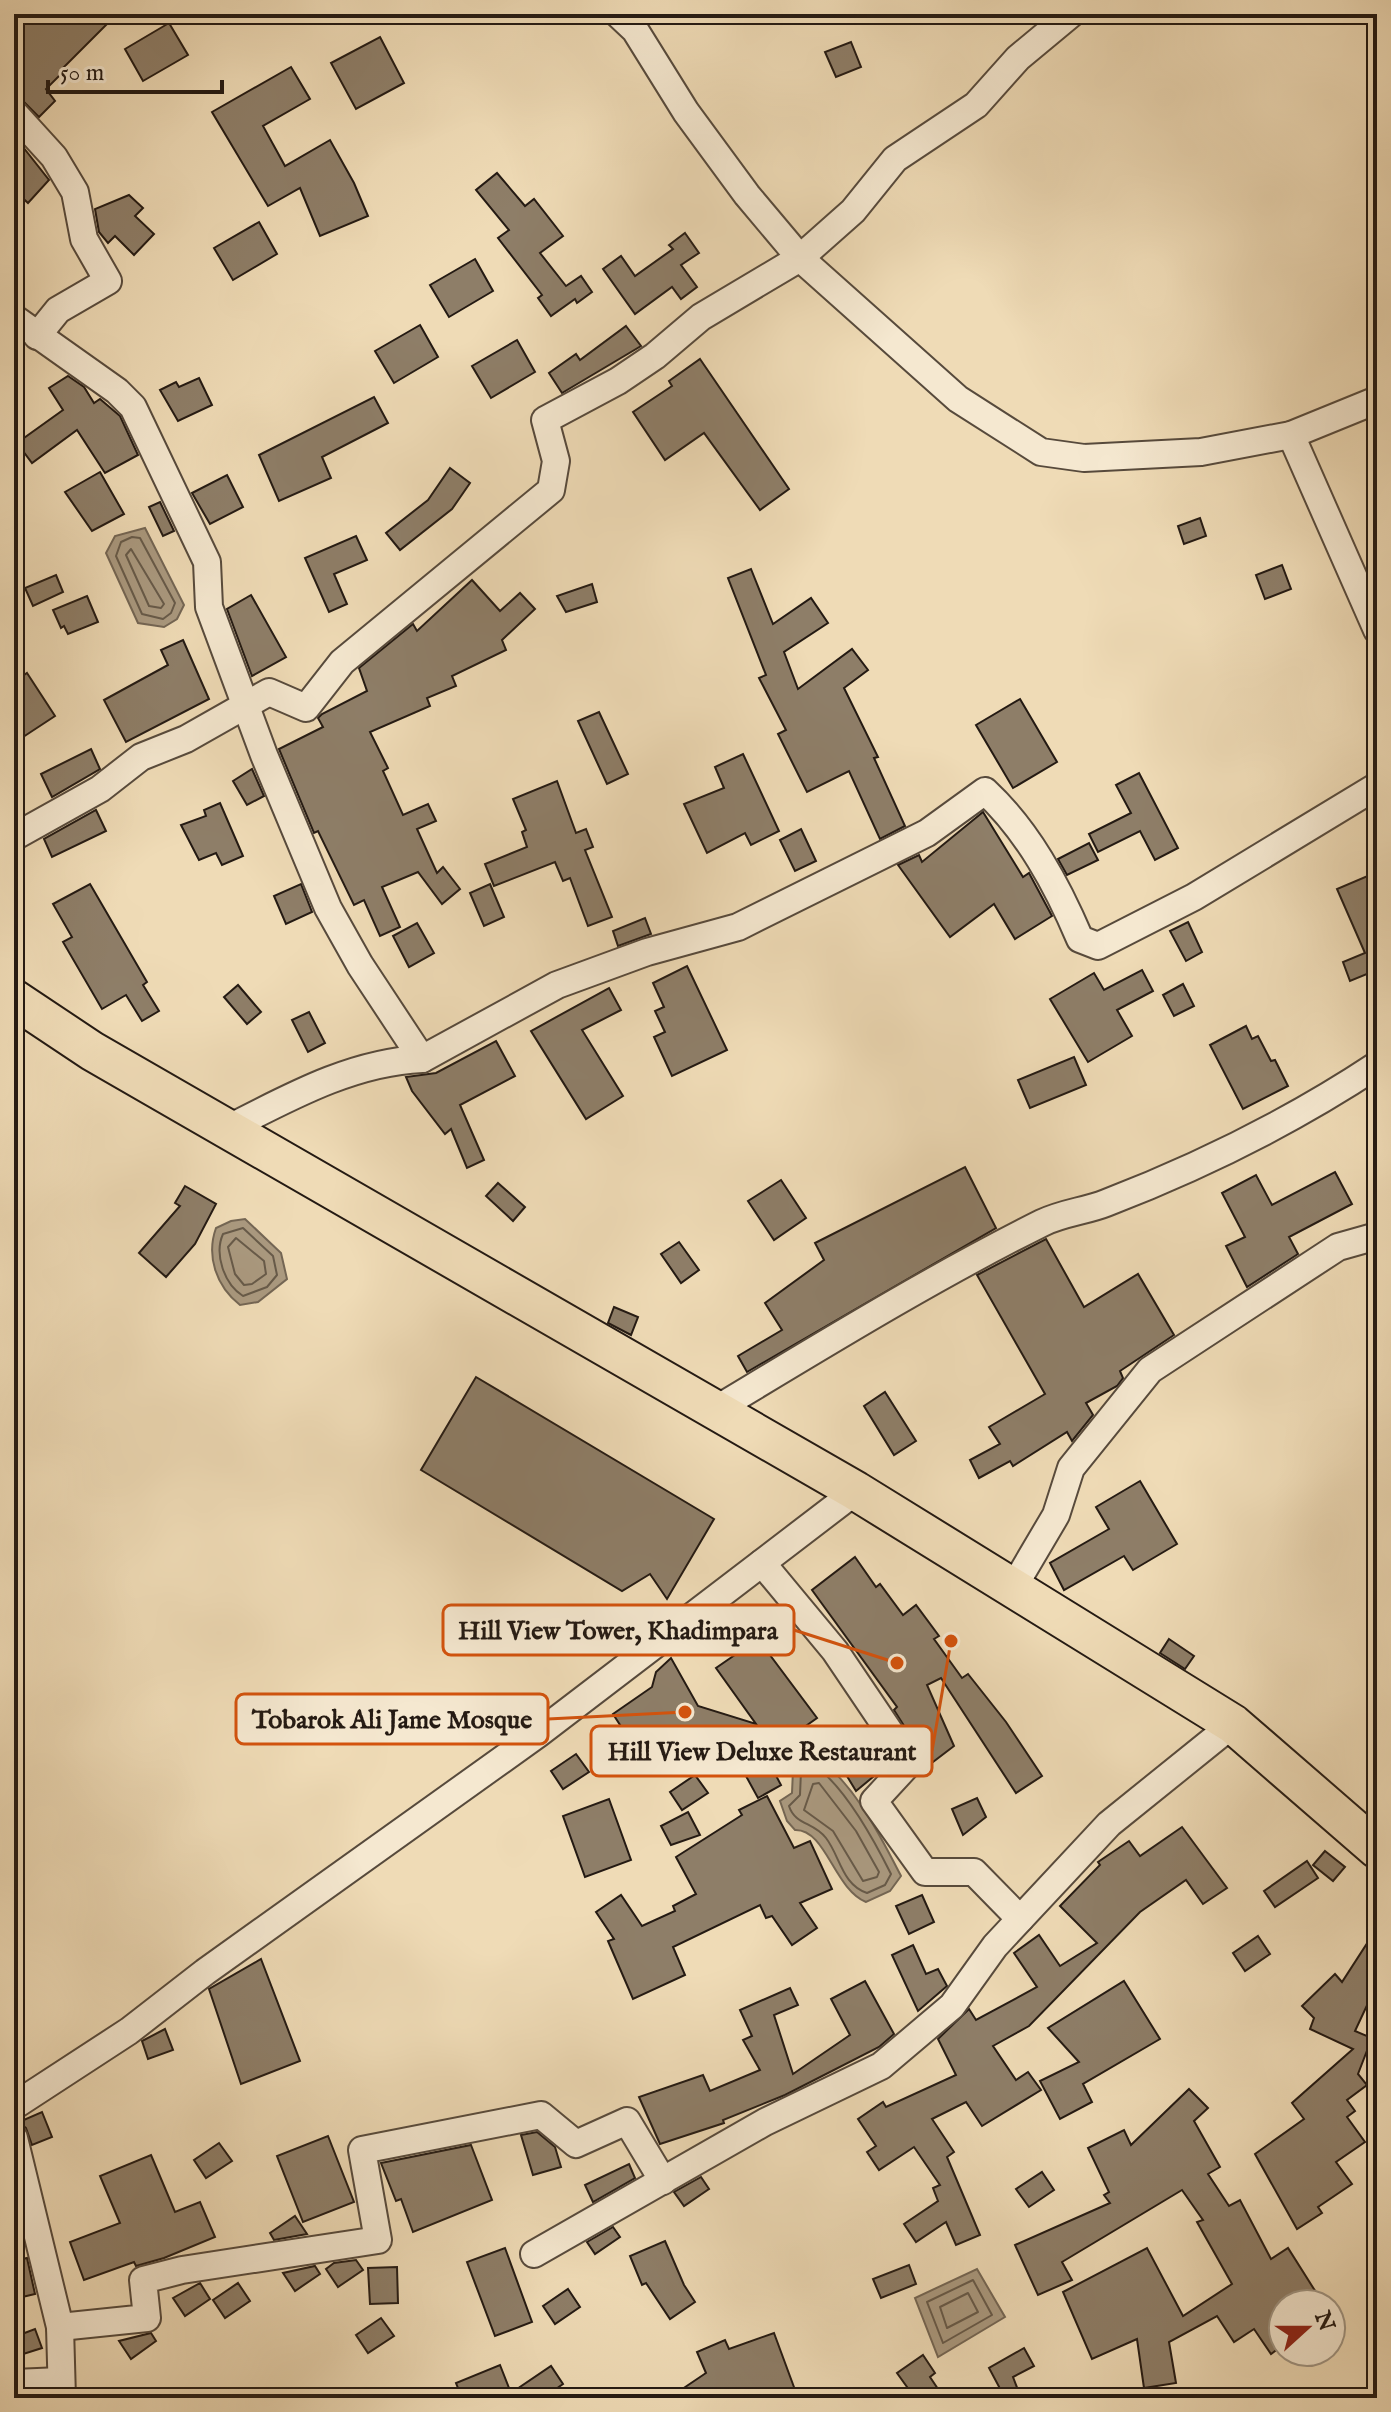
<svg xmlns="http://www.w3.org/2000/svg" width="1391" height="2412" viewBox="0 0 1391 2412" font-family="'IM FELL English',serif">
  <rect width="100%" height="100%" fill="#efdbb6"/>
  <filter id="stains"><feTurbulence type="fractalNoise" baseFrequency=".0025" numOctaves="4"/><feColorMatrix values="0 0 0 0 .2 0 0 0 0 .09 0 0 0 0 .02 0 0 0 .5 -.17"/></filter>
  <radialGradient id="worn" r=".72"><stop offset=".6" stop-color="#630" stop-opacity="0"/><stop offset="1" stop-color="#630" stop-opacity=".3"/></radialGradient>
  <!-- water -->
  <g fill="#aa997f" stroke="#746654" stroke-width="2">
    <polygon points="145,528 184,605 177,619 164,627 138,623 106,553 115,536"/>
    <path d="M 245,1219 L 281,1253 L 287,1279 L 258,1302 L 240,1305 C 216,1286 206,1256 216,1228 L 231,1221 Z"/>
    <path d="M 809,1752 C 851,1777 879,1833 901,1876 L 890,1891 L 866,1902 C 834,1889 826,1829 795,1830 L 787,1821 L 780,1801 L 792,1793 L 793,1770 L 798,1756 Z"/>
    <polygon points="977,2269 1005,2317 938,2357 915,2298"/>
  </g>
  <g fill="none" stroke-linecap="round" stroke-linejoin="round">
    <!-- shore -->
    <g stroke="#675a49" stroke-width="2">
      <polygon points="132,537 140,538 175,603 171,613 163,619 142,614 116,556 121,542"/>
      <polygon points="131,549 164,604 161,608 149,606 126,555"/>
      <path d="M 243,1228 L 273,1256 L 277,1275 L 267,1287 L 243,1296 C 224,1284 214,1254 223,1234 Z"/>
      <polygon points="236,1238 264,1261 266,1274 252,1284 244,1285 235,1274 228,1247"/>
      <path d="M 809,1762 C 842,1781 874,1840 891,1874 L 885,1885 L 867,1893 C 842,1885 840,1856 826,1838 C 814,1822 795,1825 789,1806 L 800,1795 L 801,1771 Z"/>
      <polygon points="819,1783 856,1831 879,1872 877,1877 863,1881 833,1831 804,1810 813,1784"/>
      <polygon points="973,2280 992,2315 943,2343 927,2302"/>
      <polygon points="968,2293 978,2312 947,2328 940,2307"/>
    </g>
  </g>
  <!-- building -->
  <g fill="#8e7e68" stroke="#241a13" stroke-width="2">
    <polygon points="14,14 117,14 60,71 62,73 46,89 55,101 39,117 14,92"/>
    <polygon points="169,23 188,55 143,81 125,49"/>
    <polygon points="380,37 404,83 356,109 331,63"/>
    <polygon points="851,42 861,67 836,77 825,52"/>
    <polygon points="291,67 310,99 263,126 285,166 330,140 354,183 368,216 320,236 300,188 268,206 212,112"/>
    <polygon points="23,147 49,180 28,203 14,190 14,157"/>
    <polygon points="497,173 525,206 534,199 563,236 540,253 566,286 581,276 592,292 577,303 575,299 551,316 538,298 542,295 498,238 509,230 476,190"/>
    <polygon points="129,195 143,208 135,216 154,234 134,255 115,236 108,243 99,232 95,209"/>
    <polygon points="259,222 277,254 233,280 214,248"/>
    <polygon points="685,233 699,253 681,265 697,287 681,299 672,287 635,314 603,269 621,256 635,276 673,249 669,245"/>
    <polygon points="475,259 493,291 449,317 430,285"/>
    <polygon points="420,325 438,357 394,383 375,351"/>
    <polygon points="626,326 641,346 562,393 549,373 576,354 580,360"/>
    <polygon points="517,340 535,372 491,398 472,366"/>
    <polygon points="700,359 789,489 760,510 704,433 665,460 633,412 672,386 669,381"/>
    <polygon points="68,376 84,387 94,403 100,399 120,416 138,455 105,473 77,430 32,463 17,443 63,410 49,388"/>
    <polygon points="199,378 212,405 178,421 160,390 176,382 179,387"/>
    <polygon points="374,397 388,423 322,457 331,478 279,501 259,455"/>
    <polygon points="450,468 470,483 452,509 400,550 386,533 428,500"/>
    <polygon points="100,472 124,514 92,531 65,492"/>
    <polygon points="227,475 243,507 210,524 192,493"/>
    <polygon points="160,502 174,531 163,536 149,507"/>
    <polygon points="1200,518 1206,536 1184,544 1178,526"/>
    <polygon points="356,536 367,560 334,574 347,604 329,612 305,558"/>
    <polygon points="1282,565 1291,589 1265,599 1256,575"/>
    <polygon points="751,569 773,624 811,598 828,623 784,652 798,689 852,649 868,670 844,688 878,757 874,758 905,826 880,839 849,771 807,792 778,734 786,730 759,678 766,675 728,578"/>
    <polygon points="56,575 63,592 33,606 25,588"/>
    <polygon points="472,580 500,611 520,593 535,609 502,640 506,650 452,676 456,686 427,698 430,706 370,732 388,768 383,771 403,815 428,804 436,821 417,829 437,873 443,867 460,889 442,904 418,872 382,887 400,927 380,936 364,900 354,905 318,831 314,833 279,749 323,727 318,718 322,714 367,691 359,668 413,624 417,631"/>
    <polygon points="592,584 597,602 566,612 557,596"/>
    <polygon points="251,595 286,657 252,676 227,609"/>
    <polygon points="87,596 98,622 68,634 64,626 61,628 53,610"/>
    <polygon points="183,640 209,699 126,742 104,700 168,665 161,650"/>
    <polygon points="27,673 55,716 14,743 14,682"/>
    <polygon points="1020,699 1057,762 1013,788 976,725"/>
    <polygon points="599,712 628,774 607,784 578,721"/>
    <polygon points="91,749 100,769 52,797 41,774"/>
    <polygon points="743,754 779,831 751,845 745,833 707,853 684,804 724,788 715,767"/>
    <polygon points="252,769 264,796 247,805 233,781"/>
    <polygon points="1139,773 1178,848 1155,860 1140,831 1098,852 1089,834 1131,813 1116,785"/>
    <polygon points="557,781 576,833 586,829 593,847 585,850 612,917 588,926 570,878 563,881 555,862 494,886 485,864 527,847 522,832 526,830 513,799"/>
    <polygon points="220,803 243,856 222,865 216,853 199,860 181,825 206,816 204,810"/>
    <polygon points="96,810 106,831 52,857 44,839"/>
    <polygon points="983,812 1023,877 1029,873 1052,916 1015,939 994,904 950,937 898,865 919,855 922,862"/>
    <polygon points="801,829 816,861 795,871 780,840"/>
    <polygon points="1089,843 1098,860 1067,875 1058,859"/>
    <polygon points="1377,872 1377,979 1374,971 1350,981 1343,962 1365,953 1337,889"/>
    <polygon points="90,884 147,982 143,985 159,1011 142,1021 126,995 102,1009 63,942 72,937 53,904"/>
    <polygon points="301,884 312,912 286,924 274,896"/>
    <polygon points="490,884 504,917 484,926 470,893"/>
    <polygon points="645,918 651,934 618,946 613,931"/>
    <polygon points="1188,922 1202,952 1186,961 1170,931"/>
    <polygon points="417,923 434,953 409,967 393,936"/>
    <polygon points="687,966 727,1050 672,1076 654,1037 665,1032 655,1011 664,1007 653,983"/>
    <polygon points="1142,970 1153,991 1117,1010 1132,1036 1088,1062 1050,999 1094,973 1104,990"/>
    <polygon points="1183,984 1194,1006 1174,1016 1163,995"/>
    <polygon points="238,985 261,1012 247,1024 224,997"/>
    <polygon points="609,988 621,1010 582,1030 623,1096 586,1119 531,1031"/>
    <polygon points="309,1012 325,1043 308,1052 292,1020"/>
    <polygon points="1246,1026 1252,1039 1258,1036 1271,1061 1275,1060 1288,1086 1243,1109 1210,1045"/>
    <polygon points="496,1041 515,1076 460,1105 484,1160 467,1168 451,1129 445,1134 412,1091 406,1077 436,1073"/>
    <polygon points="1074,1057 1086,1085 1030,1108 1018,1080"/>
    <polygon points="965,1167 996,1228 747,1372 738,1356 782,1330 765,1303 824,1260 815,1243"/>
    <polygon points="1335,1172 1352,1204 1289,1237 1298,1254 1247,1287 1226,1246 1245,1237 1222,1193 1256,1175 1272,1205"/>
    <polygon points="781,1180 806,1218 774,1240 748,1201"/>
    <polygon points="498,1183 525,1207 513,1221 486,1196"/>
    <polygon points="185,1186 216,1204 195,1244 166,1277 139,1253 180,1206 175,1203"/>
    <polygon points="1046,1239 1084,1307 1138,1274 1174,1335 1120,1371 1123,1378 1117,1386 1086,1403 1093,1415 1072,1441 1067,1432 1013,1466 1010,1461 979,1478 970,1460 1000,1444 989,1427 1045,1394 977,1275"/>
    <polygon points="679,1242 699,1270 681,1283 661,1254"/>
    <polygon points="614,1307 638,1317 631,1335 608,1323"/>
    <polygon points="476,1377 714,1519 667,1599 650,1574 622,1591 421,1470"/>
    <polygon points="885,1392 916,1441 894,1455 864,1406"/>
    <polygon points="1140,1481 1177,1544 1133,1570 1124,1556 1064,1590 1050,1563 1109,1529 1096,1507"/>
    <polygon points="855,1557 876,1587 880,1584 903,1615 916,1605 939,1636 934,1639 962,1678 968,1674 1006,1722 1042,1776 1016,1793 941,1678 927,1685 954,1746 929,1765 894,1710 897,1707 812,1590"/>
    <polygon points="758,1639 817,1718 765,1755 781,1785 758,1798 723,1734 680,1760 667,1737 624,1731 613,1714 652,1687 656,1672 671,1658 698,1706 756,1724 716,1668"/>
    <polygon points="1169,1639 1194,1656 1185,1669 1160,1653"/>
    <polygon points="861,1742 879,1772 856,1791 836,1758"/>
    <polygon points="576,1754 589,1772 563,1789 551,1771"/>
    <polygon points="695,1775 708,1793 682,1810 670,1792"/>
    <polygon points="767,1796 794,1848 810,1841 832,1889 800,1903 817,1928 792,1945 772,1916 766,1918 760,1905 673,1947 685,1975 633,1999 608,1941 614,1939 596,1912 621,1895 642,1926 675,1911 673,1906 696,1894 676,1857 742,1815 739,1810"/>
    <polygon points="977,1798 986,1817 963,1835 952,1809"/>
    <polygon points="609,1799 631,1860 585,1877 563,1816"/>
    <polygon points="688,1812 700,1835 671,1845 661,1826"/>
    <polygon points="1182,1827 1227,1888 1203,1904 1186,1880 1140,1912 1029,2026 993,2046 1016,2080 1028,2072 1041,2090 982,2126 966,2102 932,2119 954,2152 947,2157 980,2235 956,2245 946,2222 916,2242 904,2224 938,2201 933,2188 940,2185 914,2147 879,2170 867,2152 876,2146 858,2119 883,2102 886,2107 956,2075 938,2039 969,2009 976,2020 1037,1987 1014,1953 1039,1935 1060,1966 1097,1943 1060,1906 1100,1865 1098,1862 1129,1841 1140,1856"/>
    <polygon points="1325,1851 1345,1867 1333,1881 1313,1865"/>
    <polygon points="1307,1861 1318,1878 1275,1907 1264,1891"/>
    <polygon points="922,1895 934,1922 909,1934 896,1906"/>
    <polygon points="1377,1928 1377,1984 1355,2031 1369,2037 1373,2035 1358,2074 1367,2085 1347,2100 1355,2111 1347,2117 1365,2142 1336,2162 1352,2184 1318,2207 1322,2213 1297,2229 1255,2154 1304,2119 1292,2103 1353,2049 1310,2029 1314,2018 1302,2006 1335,1974 1342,1982"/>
    <polygon points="1258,1936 1270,1954 1245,1971 1233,1953"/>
    <polygon points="913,1945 926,1974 938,1969 947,1986 918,2011 892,1955"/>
    <polygon points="261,1959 300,2061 241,2084 209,1989"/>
    <polygon points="865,1981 894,2034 879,2047 785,2095 723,2120 724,2123 660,2144 639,2097 703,2075 710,2091 760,2070 743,2040 752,2036 740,2010 790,1988 798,2005 774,2015 793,2074 850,2035 831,1999"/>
    <polygon points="1124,1981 1160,2039 1083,2084 1092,2102 1060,2119 1040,2081 1079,2062 1048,2028"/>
    <polygon points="165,2029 173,2050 148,2059 142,2041"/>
    <polygon points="1189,2089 1208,2108 1194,2121 1220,2167 1208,2174 1229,2206 1240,2200 1271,2259 1288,2248 1319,2297 1307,2304 1283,2304 1283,2345 1271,2354 1254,2329 1234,2342 1217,2316 1169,2342 1176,2383 1144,2388 1137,2339 1092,2359 1063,2292 1147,2248 1183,2316 1232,2284 1197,2222 1203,2220 1182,2190 1062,2262 1072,2280 1038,2295 1015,2245 1110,2203 1104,2195 1109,2192 1088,2148 1124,2130 1131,2145"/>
    <polygon points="42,2112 52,2137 32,2145 26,2128 19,2122"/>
    <polygon points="537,2132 555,2147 561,2167 533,2175 521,2135"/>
    <polygon points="328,2136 354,2202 303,2222 277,2156"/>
    <polygon points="219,2143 232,2161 206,2178 194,2160"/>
    <polygon points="471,2145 492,2200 413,2232 401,2199 396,2201 381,2163"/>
    <polygon points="151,2155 175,2212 200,2202 215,2237 164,2258 136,2266 134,2262 84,2280 70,2242 120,2223 100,2176"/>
    <polygon points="629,2164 635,2178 593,2202 585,2185"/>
    <polygon points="1042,2172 1054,2190 1029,2207 1016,2189"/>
    <polygon points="701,2177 709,2189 684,2206 674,2192"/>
    <polygon points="295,2216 307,2234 274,2240 270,2233"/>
    <polygon points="613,2227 620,2237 595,2254 587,2242"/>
    <polygon points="665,2241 684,2285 695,2302 670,2319 646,2283 642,2285 630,2256"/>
    <polygon points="505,2248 532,2322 495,2336 467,2262"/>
    <polygon points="27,2258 35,2294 14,2299 14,2261"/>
    <polygon points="356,2260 363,2270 338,2287 326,2269 334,2263"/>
    <polygon points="909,2265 916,2284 881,2298 873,2279"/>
    <polygon points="315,2266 320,2274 295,2291 283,2273"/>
    <polygon points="397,2267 398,2303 370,2304 368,2268"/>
    <polygon points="200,2283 210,2299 185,2316 173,2298"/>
    <polygon points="238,2283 250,2301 225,2318 213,2300"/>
    <polygon points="568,2289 580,2307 555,2324 543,2306"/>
    <polygon points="381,2318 394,2336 368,2353 356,2335"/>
    <polygon points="35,2329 42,2348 14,2357 14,2337"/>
    <polygon points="151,2333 156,2341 131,2359 119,2341"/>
    <polygon points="774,2333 798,2398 669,2398 706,2373 697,2352 725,2340 729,2349"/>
    <polygon points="1024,2348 1034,2366 1013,2377 1021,2398 1005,2398 989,2368"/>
    <polygon points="923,2355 935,2373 930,2377 944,2398 915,2398 897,2373"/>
    <polygon points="500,2365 511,2393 551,2366 563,2384 543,2398 462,2398 456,2383"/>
  </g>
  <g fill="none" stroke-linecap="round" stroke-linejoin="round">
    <defs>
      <g id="minor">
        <polyline points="618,14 635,30 686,112 747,195 800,258 958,399 1041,452 1084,458 1201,452 1291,435 1377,400"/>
        <polyline points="14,113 54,157 75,192 84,239 108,281 58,310 37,336"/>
        <polyline points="14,318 117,391 133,407 207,562 209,607 264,755 328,908 360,965 422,1059"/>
        <polyline points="1291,435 1377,630"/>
        <polyline points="14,837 100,789 141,757 186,739 269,692 306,708 342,662 551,490 556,461 545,420 618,381 655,356 701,317 800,258 853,211 895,159 976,105 1018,58 1071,14"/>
        <path d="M 227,1129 C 288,1098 352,1062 422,1059 L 557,985 L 647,952 L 738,927 L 927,833 L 985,791 C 1028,831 1057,885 1080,939 L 1098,946 L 1194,897 L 1377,786"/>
        <path d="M 715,1410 C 823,1345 930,1279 1042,1223 C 1062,1213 1086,1211 1106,1203 C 1199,1167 1294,1120 1377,1065"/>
        <polyline points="762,1563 835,1651 910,1762 874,1801 925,1872 974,1872 1020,1919"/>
        <polyline points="1013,1588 1056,1515 1071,1468 1150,1370 1338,1247 1377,1236"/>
        <polyline points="14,2106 129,2031 205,1972 538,1734 856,1491"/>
        <polyline points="14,2138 60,2327 62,2398"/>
        <polyline points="534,2254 765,2122 881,2066 952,2006 995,1946 1109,1824 1233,1724"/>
        <polyline points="60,2327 147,2318 143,2280 182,2270 378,2240 362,2150 541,2115 576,2144 627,2121 663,2181"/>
        <polyline points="14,2383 61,2381"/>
      </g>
      <polyline id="highway" points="14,999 92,1051 856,1491 1233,1724 1377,1849"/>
    </defs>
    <!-- minor casing -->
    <use href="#minor" stroke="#574a3c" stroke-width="30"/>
    <!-- highway casing -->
    <use href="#highway" stroke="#241a13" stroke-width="42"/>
    <!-- minor -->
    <use href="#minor" stroke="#f5e8d0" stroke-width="26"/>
    <!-- highway -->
    <use href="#highway" stroke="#efdbb6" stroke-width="38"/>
  </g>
  <!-- callouts -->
  <path fill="none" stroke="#d4530d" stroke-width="3" d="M897 1663L794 1630M685 1712L548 1719M951 1641L932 1751"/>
  <g fill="#d4530d" stroke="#f5e8d0" stroke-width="3">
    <circle cx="897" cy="1663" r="8"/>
    <circle cx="685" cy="1712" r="8"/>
    <circle cx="951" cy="1641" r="8"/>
  </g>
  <g fill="#f5e8d0" stroke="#d4530d" stroke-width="3">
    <rect x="443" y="1605" width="351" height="50" rx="8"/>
    <rect x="236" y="1694" width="312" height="50" rx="8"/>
    <rect x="591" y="1726" width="341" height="50" rx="8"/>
  </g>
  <g font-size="26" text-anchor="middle" font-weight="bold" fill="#241a13">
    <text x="618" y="1639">Hill View Tower, Khadimpara</text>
    <text x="392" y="1728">Tobarok Ali Jame Mosque</text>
    <text x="762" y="1760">Hill View Deluxe Restaurant</text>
  </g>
  <!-- margin -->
  <rect width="1391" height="2412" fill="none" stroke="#efdbb6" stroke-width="48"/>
  <rect x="16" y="16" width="1359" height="2380" fill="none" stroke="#241a13" stroke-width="4"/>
  <rect x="24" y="24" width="1343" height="2364" fill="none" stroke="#241a13" stroke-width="2"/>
  <!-- north arrow -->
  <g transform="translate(1307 2328) rotate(69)"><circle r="38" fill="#f5e8d0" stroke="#a19684" stroke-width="2"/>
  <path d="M0-6L14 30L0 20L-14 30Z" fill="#8f2418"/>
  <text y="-12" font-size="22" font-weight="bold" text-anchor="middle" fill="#241a13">N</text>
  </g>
  <!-- scale -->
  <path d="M48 80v12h174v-12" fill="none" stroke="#241a13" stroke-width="4"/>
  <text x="60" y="80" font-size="24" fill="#241a13" stroke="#f5e8d0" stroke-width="6" paint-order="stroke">50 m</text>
  <rect width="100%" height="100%" filter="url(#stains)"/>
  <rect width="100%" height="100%" fill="url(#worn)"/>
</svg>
